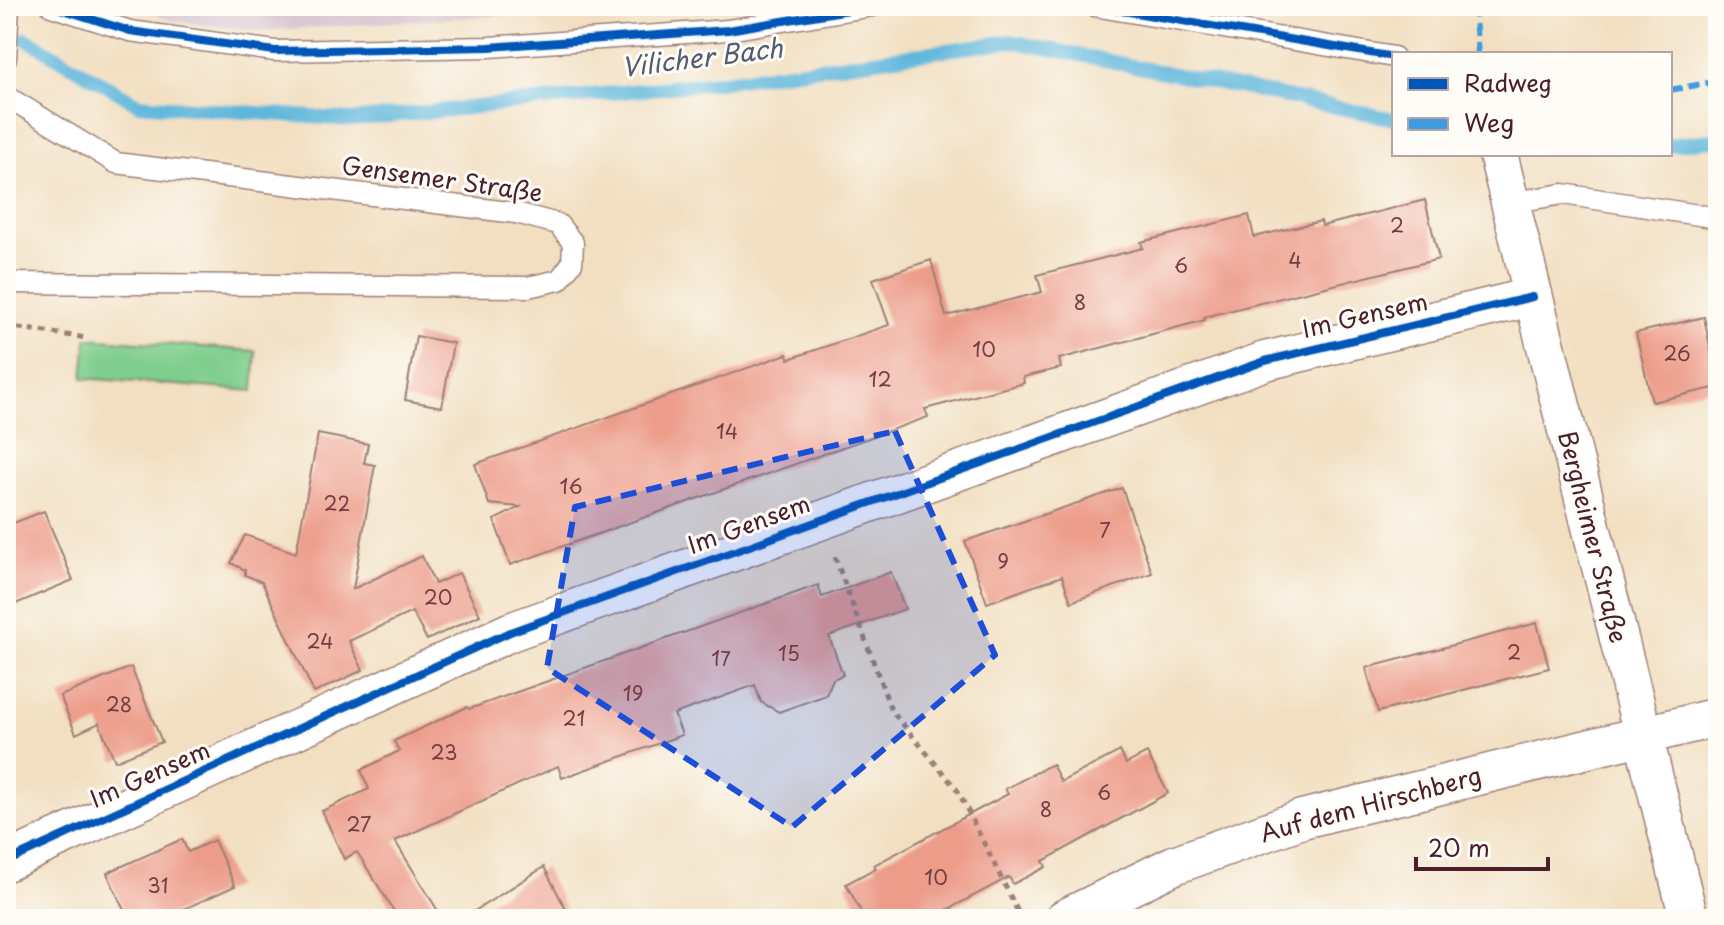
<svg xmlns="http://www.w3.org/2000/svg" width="1724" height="925" viewBox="0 0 1724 925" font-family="'Playpen Sans',sans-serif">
  <rect width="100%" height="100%" fill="#fdfcf7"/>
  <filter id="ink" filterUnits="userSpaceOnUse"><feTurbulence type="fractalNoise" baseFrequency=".0125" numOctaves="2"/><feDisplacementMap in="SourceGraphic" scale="16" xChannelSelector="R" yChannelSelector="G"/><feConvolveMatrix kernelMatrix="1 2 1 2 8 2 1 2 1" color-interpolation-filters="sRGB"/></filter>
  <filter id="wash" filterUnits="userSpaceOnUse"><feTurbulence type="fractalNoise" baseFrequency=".006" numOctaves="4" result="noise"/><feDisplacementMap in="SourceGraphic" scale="32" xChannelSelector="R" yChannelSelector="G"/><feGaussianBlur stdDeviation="1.8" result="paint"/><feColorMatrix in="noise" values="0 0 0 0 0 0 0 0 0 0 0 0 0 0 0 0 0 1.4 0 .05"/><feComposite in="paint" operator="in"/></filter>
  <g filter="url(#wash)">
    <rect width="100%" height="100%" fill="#f2dfc1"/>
    <!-- industrial -->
    <polygon fill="#d1bdc9" points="135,6 643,6 256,31 172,21"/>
    <!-- green -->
    <polygon fill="#80ce8d" stroke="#65765c" stroke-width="2" points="87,338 256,351 253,391 83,378"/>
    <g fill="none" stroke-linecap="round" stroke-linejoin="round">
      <!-- stream -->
      <g stroke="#5db6db" stroke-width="14">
        <polyline points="26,39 138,104 351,120 710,83 1011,41 1394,119"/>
        <polyline points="1670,145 1718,139"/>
      </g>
    </g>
    <g id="blocks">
      <!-- building -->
      <g fill="#ed9c8a">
        <polygon points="1425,200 1439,259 1204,317 1205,320 1059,359 1061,368 1023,377 1024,383 925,409 928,417 510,565 494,520 520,507 489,504 475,464 787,354 789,359 889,325 873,279 931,260 946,316 1042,292 1037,275 1143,248 1141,242 1249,215 1254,237 1321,221 1322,226"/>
        <polygon points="1704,317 1718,387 1652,402 1636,333"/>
        <polygon points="416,336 453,343 442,407 405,400"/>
        <polygon points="318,434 368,444 364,463 375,465 353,589 422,556 435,584 459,573 480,615 427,640 412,612 349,641 363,670 314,693 262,582 245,575 245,570 231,563 245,535 296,553"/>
        <polygon points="1122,488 1152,573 1071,602 1062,576 987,603 965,541"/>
        <polygon points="44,511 73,580 6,608 6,526"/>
        <polygon points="891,572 905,609 829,636 843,675 833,679 826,695 779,712 761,702 755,685 674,714 682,735 562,778 558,766 395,841 443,919 399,919 357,852 344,859 322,811 369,789 361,770 399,751 394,741 467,707 469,709 818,585 822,597"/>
        <polygon points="1537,623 1549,668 1378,712 1366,668"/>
        <polygon points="131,667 162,742 115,761 99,723 76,734 60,696"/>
        <polygon points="1120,751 1126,764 1147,753 1168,793 1043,861 1046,867 1013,884 1009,877 930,919 865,919 846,884 876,868 874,865 1008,794 1005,789 1052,764 1061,782"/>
        <polygon points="182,839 188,852 214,840 235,886 162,919 128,919 107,873"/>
        <polygon points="544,867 571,919 462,919"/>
      </g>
    </g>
  </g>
  <g filter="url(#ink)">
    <use href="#blocks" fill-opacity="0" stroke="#9e7f76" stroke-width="2"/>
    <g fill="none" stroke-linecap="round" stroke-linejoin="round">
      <defs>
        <g id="lane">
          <polyline points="51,6 130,31 275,51 489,47 728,30 873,6"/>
          <polyline points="1094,6 1394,57"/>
          <polyline points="6,58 9,6"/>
          <polyline points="6,96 116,163 516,213 558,224 573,243 572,263 559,280 528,287 6,283"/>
          <polyline points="1509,203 1563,194 1718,218"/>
        </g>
        <g id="street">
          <polyline points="1498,154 1689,919"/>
          <polyline points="6,862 510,632 1265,361 1532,297"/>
          <polyline points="1064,919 1174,865 1302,819 1718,717"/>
        </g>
      </defs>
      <!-- lane casing -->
      <use href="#lane" stroke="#9e7f76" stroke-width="23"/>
      <!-- street casing -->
      <use href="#street" stroke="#9e7f76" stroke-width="41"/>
      <!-- path -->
      <g stroke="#9e7f76" stroke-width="5" stroke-dasharray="6 6" stroke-linecap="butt">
        <polyline points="6,326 87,338"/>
        <polyline points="835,557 891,710 958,791 1021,918"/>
      </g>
      <!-- lane -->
      <use href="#lane" stroke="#fff" stroke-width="20"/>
      <!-- street -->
      <use href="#street" stroke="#fff" stroke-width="38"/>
      <!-- quiet -->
      <g stroke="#409be1" stroke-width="6" stroke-dasharray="12 6" stroke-linecap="butt">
        <polyline points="1474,6 1478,54"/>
        <polyline points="1670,90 1718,81"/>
      </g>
      <defs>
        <g id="cycleway">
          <polyline points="51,6 130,31 275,51 489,47 728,30 873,6"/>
          <polyline points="1094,6 1394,57"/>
          <polyline points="6,862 510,632 1265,361 1532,297"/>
        </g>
      </defs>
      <!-- cycleway casing -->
      <use href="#cycleway" stroke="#fdfcf7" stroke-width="13"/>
      <!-- cycleway -->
      <use href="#cycleway" stroke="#0057b8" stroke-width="8"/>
    </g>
  </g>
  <!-- marked area -->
  <path fill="#1d4ed8" fill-opacity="0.2" stroke="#1d4ed8" stroke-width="6" stroke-dasharray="16 10" stroke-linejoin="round" d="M 895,431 L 995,655 L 792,827 L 547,668 L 575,507 Z"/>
  <g text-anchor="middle" stroke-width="6" stroke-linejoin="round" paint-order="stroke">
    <!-- number labels -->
    <g font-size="20" fill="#733e43">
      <text x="1397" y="233">2</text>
      <text x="1295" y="268">4</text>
      <text x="1181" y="273">6</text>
      <text x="1080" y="310">8</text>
      <text x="984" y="357">10</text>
      <text x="1677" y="361">26</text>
      <text x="880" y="387">12</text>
      <text x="727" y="439">14</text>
      <text x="571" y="494">16</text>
      <text x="337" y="511">22</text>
      <text x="1105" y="538">7</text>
      <text x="1003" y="569">9</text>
      <text x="438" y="605">20</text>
      <text x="320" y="649">24</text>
      <text x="1514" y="660">2</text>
      <text x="789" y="661">15</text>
      <text x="721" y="666">17</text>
      <text x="633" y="701">19</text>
      <text x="119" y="712">28</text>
      <text x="574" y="726">21</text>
      <text x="444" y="760">23</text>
      <text x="1104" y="800">6</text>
      <text x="1046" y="817">8</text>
      <text x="359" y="832">27</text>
      <text x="936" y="885">10</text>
      <text x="158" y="893">31</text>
    </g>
    <!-- street labels -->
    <g font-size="24" fill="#4a1f2b" stroke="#fdfcf7">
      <text transform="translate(442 180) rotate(8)" y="8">Gensemer Straße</text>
      <text transform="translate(1365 316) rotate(-13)" y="8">Im Gensem</text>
      <text transform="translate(749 525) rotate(-20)" y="8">Im Gensem</text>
      <text transform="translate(1592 537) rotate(76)" y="8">Bergheimer Straße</text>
      <text transform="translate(150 775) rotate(-24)" y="8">Im Gensem</text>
      <text transform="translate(1371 805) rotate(-15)" y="8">Auf dem Hirschberg</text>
    </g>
    <!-- water labels -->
    <g font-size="26" font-style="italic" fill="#525b71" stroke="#fdfcf7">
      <text transform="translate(702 58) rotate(-7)" y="9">Vilicher Bach</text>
    </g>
  </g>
  <!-- margin -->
  <rect width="1724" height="925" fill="none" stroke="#fdfcf7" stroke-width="32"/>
  <!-- legend -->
  <rect x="1392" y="52" width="280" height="104" fill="#fdfcf7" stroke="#b5a4a5" stroke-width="2"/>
  <rect x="1408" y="78" width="40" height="12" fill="#0057b8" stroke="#b5a4a5" stroke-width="2"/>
  <text x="1464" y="92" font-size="24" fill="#4a1f2b">Radweg</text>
  <rect x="1408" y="118" width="40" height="12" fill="#409be1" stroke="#b5a4a5" stroke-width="2"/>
  <text x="1464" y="132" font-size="24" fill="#4a1f2b">Weg</text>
  <!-- scale -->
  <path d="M1416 857v12h132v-12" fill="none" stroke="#4a1f2b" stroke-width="4"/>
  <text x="1428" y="857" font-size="24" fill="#4a1f2b" stroke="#fdfcf7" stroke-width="6" paint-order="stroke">20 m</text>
</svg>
